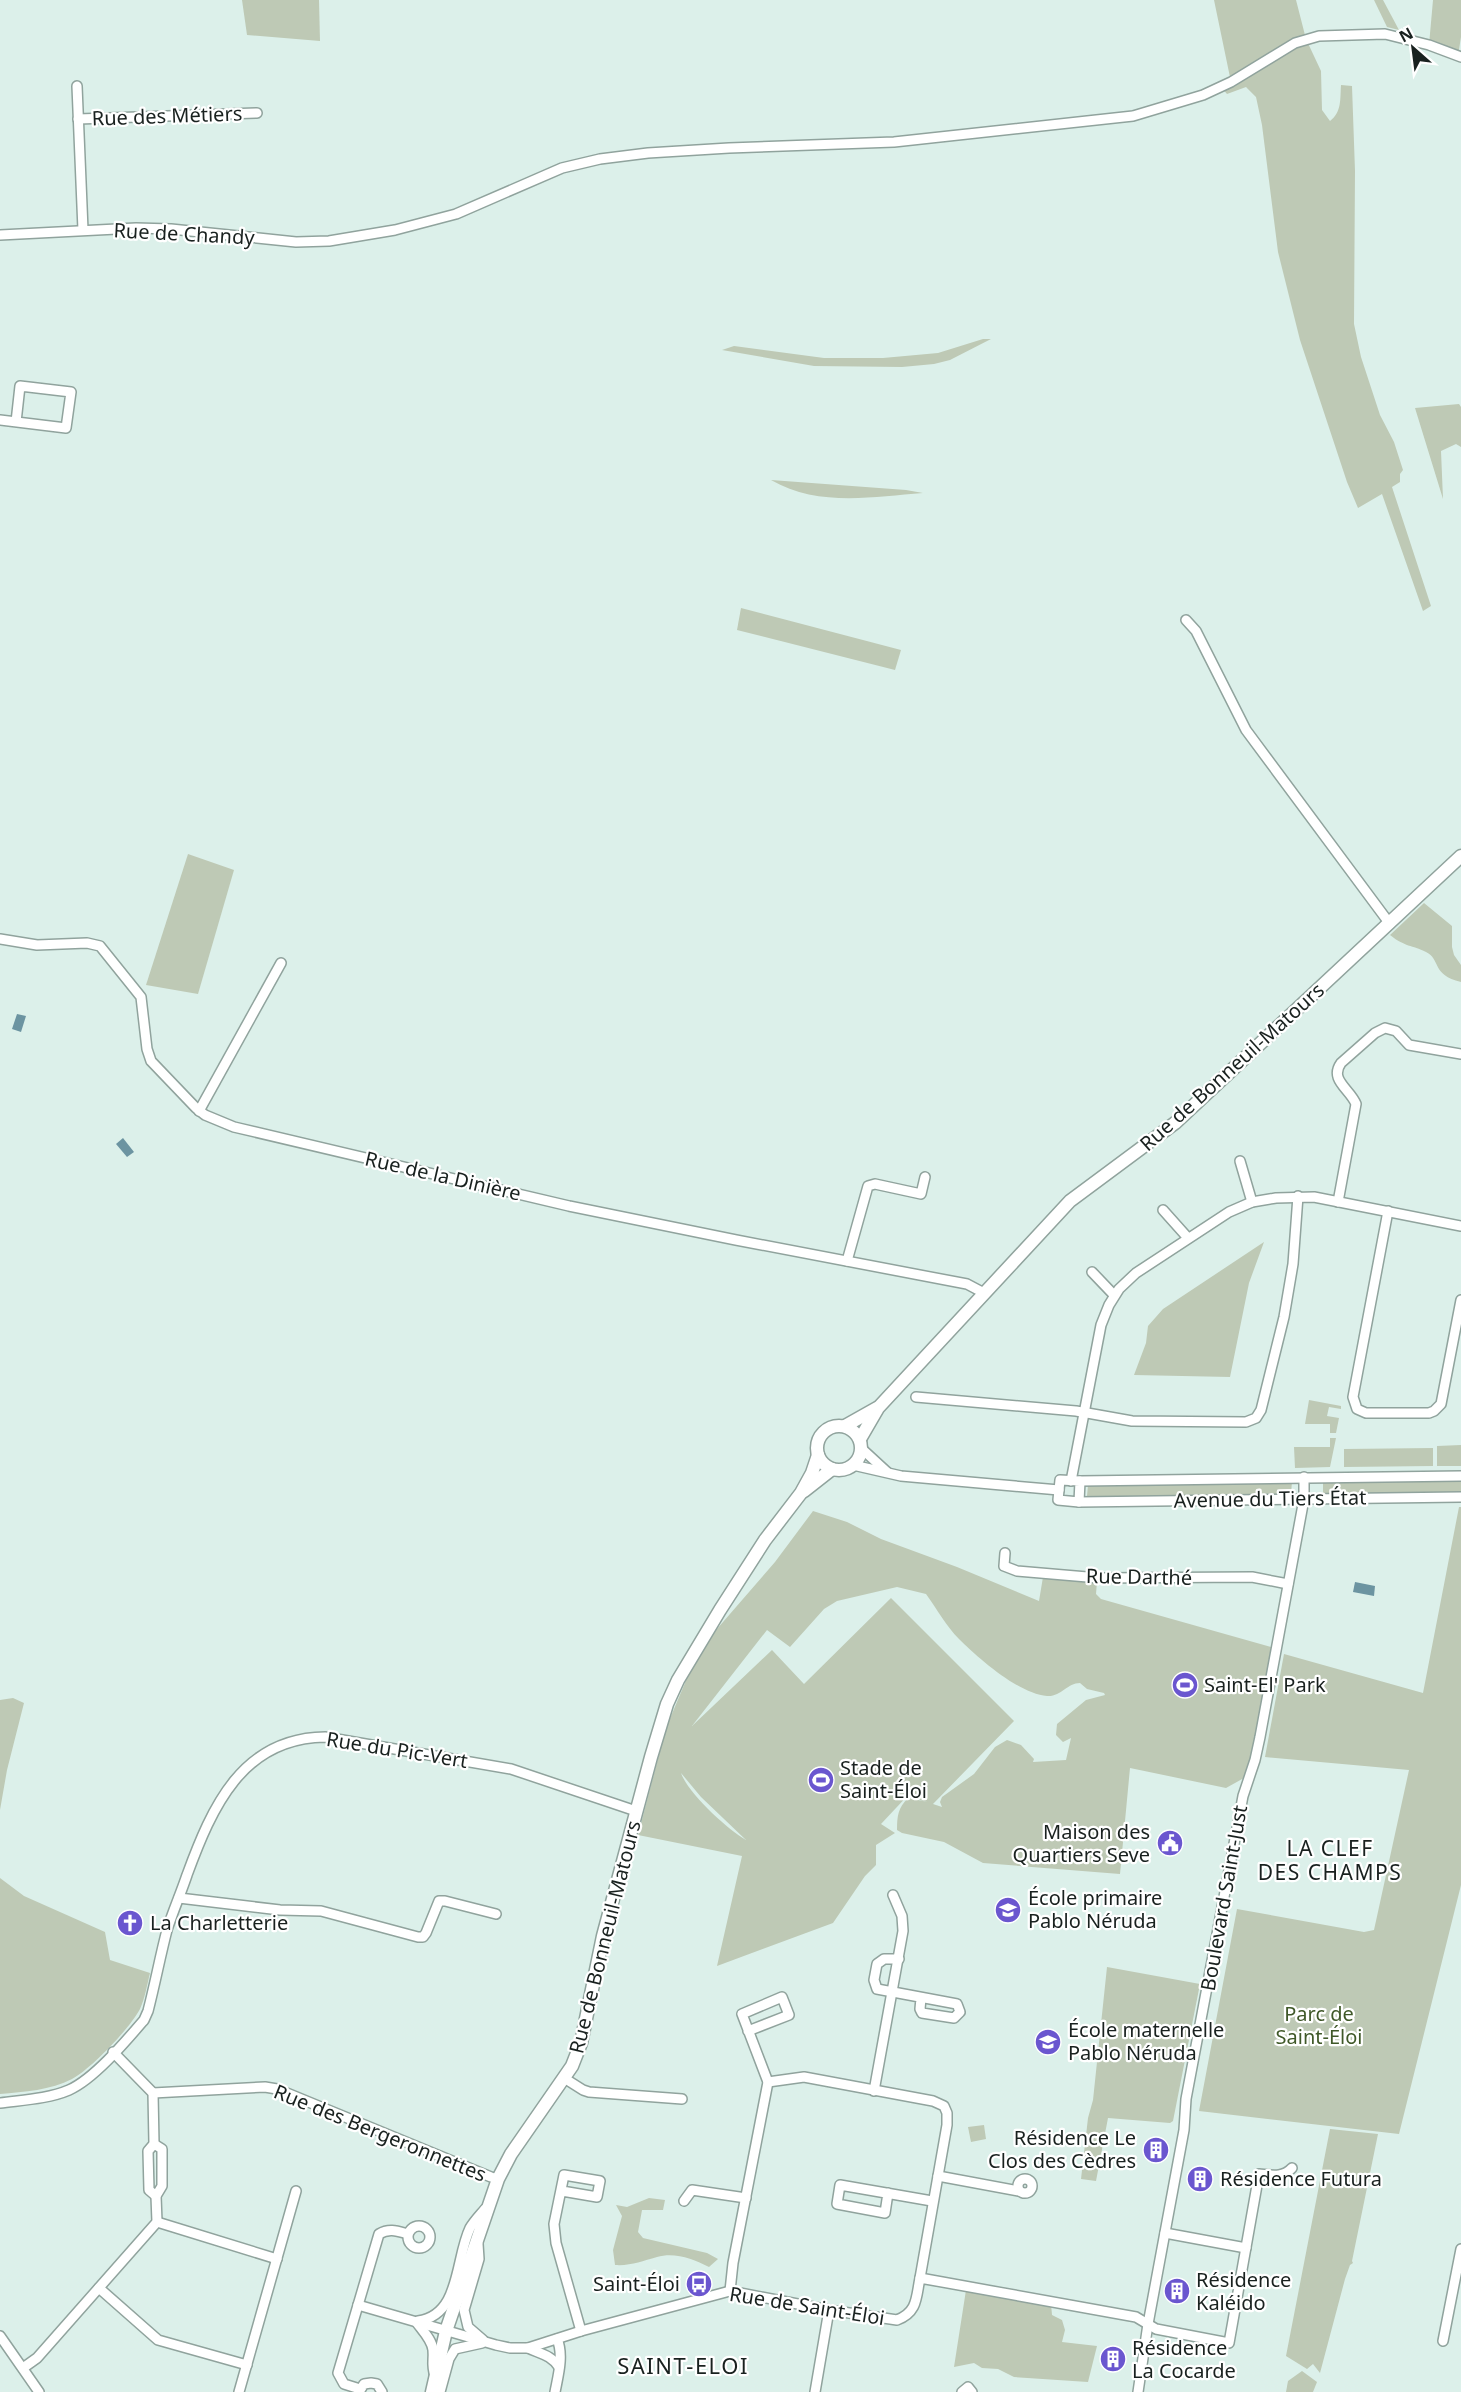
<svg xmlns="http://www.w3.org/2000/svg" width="1461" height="2392" viewBox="0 0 1461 2392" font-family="'Noto Sans',sans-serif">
  <rect width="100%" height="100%" fill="#dcf0ea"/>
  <!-- green -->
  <g fill="#bec9b5" fill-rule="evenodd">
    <polygon points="242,0 319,0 320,41 247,35"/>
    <path d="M 1214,0 L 1296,0 L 1306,39 L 1321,71 L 1322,110 L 1330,121 C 1342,112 1340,99 1341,85 L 1352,86 L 1355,171 L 1354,324 L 1361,357 L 1380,415 L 1394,442 L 1403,470 L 1400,474 L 1400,482 L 1392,487 L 1431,606 L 1423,611 L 1382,494 L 1358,508 L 1347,482 L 1300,340 L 1278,252 L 1262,125 L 1256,97 L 1246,87 L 1227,94 L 1221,87 L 1231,82 Z"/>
    <polygon points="1374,0 1383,0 1399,30 1387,27"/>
    <polygon points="1433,0 1461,0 1461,37 1458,56 1429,45"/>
    <polygon points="983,339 991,339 950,360 934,364 902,367 814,366 722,350 734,346 824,358 883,358 938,353"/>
    <polygon points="1459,404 1461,407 1461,447 1456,444 1441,451 1443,499 1415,408"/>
    <path d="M 771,480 L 906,490 L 923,493 C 872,497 817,507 771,480 Z"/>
    <polygon points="741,608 901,650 895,670 737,630"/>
    <polygon points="188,854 234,870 198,994 146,985"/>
    <path d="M 1424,903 L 1452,926 L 1452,947 L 1454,955 L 1461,965 L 1461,982 C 1431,975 1441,959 1426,952 C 1412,945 1405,947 1390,935 Z"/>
    <polygon points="1264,1242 1249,1283 1230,1377 1134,1375 1146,1343 1148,1326 1163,1309"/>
    <polygon points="1309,1400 1341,1406 1341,1409 1329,1407 1327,1416 1339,1418 1336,1433 1330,1433 1330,1424 1305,1424"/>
    <polygon points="1330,1438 1336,1438 1330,1467 1295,1468 1294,1447 1330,1447"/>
    <polygon points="1461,1445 1461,1466 1437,1466 1437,1446"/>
    <polygon points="1433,1448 1433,1466 1344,1467 1344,1449"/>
    <polygon points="1461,1479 1461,1494 1323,1495 1323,1481"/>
    <polygon points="1292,1481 1291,1495 1089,1498 1087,1496 1088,1485"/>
    <polygon points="1459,1507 1461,1507 1461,1885 1399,2134 1199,2111 1237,1909 1364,1932 1374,1930 1409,1770 1265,1757 1284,1654 1423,1693"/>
    <path d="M 813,1511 L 847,1522 L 881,1539 L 957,1567 L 1039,1601 L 1043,1577 L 1097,1582 L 1096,1594 L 1101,1599 L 1271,1647 L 1252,1758 L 1244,1778 L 1226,1788 L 1130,1768 L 1120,1874 L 983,1863 L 944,1842 L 902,1833 L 897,1830 C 897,1816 898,1808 908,1798 L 928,1802 L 920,1800 L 911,1792 L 881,1824 L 895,1833 L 876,1845 L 876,1865 L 865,1876 L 833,1923 L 717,1966 L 742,1856 L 638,1835 L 666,1728 L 690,1671 L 710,1637 L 775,1562 ZM 897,1587 L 926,1594 C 937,1609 946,1626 959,1639 C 978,1658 1019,1694 1047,1696 C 1061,1697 1067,1683 1080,1683 L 1087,1689 L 1104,1693 L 1105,1695 L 1086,1700 L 1057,1724 L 1056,1735 L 1063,1742 L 1071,1738 L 1066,1760 L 1033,1762 L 1034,1759 L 1021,1745 L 1007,1740 L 995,1747 L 974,1774 L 942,1797 L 940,1802 L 942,1807 L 933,1804 L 1014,1721 L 891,1598 L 804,1684 L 772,1650 L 692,1726 L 767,1630 L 790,1647 L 824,1609 L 837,1601 ZM 681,1773 L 701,1797 L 746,1840 C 727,1829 688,1793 681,1773 Z"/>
    <polygon points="13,1698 24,1703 7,1770 0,1810 0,1700"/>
    <path d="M 0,1878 L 24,1896 L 105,1932 L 110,1960 L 150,1973 C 147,1985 145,1998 140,2009 C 130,2028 91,2069 72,2079 C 51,2090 24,2092 0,2094 Z"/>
    <polygon points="1107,1967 1200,1984 1173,2121 1170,2123 1108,2118 1096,2181 1081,2179 1088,2118 1093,2100"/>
    <polygon points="984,2125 986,2139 971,2142 968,2127"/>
    <polygon points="1330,2129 1378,2134 1352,2261 1353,2263 1350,2265 1345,2279 1320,2373 1313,2364 1307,2369 1286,2356"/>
    <path d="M 649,2198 L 665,2200 L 663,2210 L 642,2210 L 638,2232 L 643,2238 L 707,2253 L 718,2259 L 709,2267 C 693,2259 675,2252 657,2257 C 642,2261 631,2266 615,2265 L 613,2250 L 622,2216 L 616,2205 L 627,2207 Z"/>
    <polygon points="966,2290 1051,2304 1052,2315 1062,2320 1065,2330 1062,2342 1097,2346 1088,2382 1014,2377 998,2369 982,2368 974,2363 954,2367"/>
    <polygon points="1302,2371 1317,2382 1313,2392 1286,2392 1288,2381"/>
  </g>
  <!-- water -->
  <g fill="#6c94a1">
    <polygon points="17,1014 26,1016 21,1032 12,1029"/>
    <polygon points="123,1138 134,1152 127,1157 116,1144"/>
    <polygon points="1355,1582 1375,1586 1374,1596 1353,1592"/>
  </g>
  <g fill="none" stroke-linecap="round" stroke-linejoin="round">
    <defs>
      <g id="minor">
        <polyline points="77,86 83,230"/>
        <polyline points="78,119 257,113"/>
        <polyline points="0,235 136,228 171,229 296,242 329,241 395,230 456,214 562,168 600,159 648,153 729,148 894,142 1133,116 1203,95 1231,82 1295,43 1319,36 1385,34 1429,45 1461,57"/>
        <polyline points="0,420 66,428 71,392 20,386 16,422"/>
        <polyline points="1186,620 1196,631 1246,730 1390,924"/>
        <polyline points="0,939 37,945 87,943 100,946 141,997 147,1049 151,1061 196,1108 205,1115 234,1127 569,1206 736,1240 967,1284 984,1293"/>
        <polyline points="199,1111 281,963"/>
        <polyline points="1240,1161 1252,1202"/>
        <path d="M 1338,1202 L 1356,1104 C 1350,1089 1329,1080 1341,1063 L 1375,1033 L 1385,1028 L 1396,1031 L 1409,1045 L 1461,1054"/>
        <polyline points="1163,1210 1188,1238"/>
        <polyline points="1388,1211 1353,1397 1357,1409 1366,1413 1429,1413 1434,1411 1441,1404 1461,1300"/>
        <polyline points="847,1261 868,1186 875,1184 921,1194 925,1177"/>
        <polyline points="1092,1272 1114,1295"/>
        <polyline points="916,1397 1076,1411 1132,1421 1246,1422 1256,1418 1261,1410 1284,1317 1293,1264 1298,1196"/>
        <polyline points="862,1449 887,1472"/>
        <polyline points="853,1465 901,1476 1059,1490"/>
        <polygon points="1060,1480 1080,1481 1079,1502 1058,1500"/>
        <polyline points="1071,1481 1101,1325 1109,1305 1119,1289 1136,1273 1229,1212 1252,1202 1276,1198 1314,1197 1461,1226"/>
        <polyline points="1080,1481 1461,1476"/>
        <polyline points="1079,1502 1461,1497"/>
        <polyline points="1005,1553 1004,1566 1017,1571 1099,1578 1252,1577 1288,1584"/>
        <polyline points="179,1898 280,1910 321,1911 418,1937 423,1937 426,1933 439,1901 445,1901 496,1914"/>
        <polyline points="899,1959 884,1959 877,1964 874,1980 877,1989 957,2004 960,2012 954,2018 922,2013 920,2009 921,1998"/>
        <polyline points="113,2052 153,2093 154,2144 148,2151 149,2190 156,2196"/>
        <polyline points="564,2078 583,2090 589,2092 682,2099"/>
        <polyline points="768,2082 804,2077 933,2101 944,2106 947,2113 947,2125 920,2278"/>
        <polyline points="874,2091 903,1931 902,1916 893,1895"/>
        <polyline points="153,2093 265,2087 277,2089 491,2177 498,2179"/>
        <path d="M 0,2103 C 22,2100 48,2099 69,2090 C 94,2079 126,2041 144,2020 L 148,2011 C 155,1984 160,1957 167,1930 C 173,1911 181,1893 187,1875 C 212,1807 242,1738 325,1737 L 511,1769 L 636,1811"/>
        <polyline points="938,2176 1019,2191"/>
        <circle cx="1025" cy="2186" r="7"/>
        <polyline points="562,2191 597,2197 600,2181 564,2175 554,2224 556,2243 581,2331"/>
        <polyline points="888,2193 885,2213 837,2204 840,2185 932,2201"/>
        <polyline points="684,2201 692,2190 746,2198"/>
        <polyline points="157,2222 277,2259"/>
        <circle cx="419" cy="2237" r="11"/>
        <polyline points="1165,2233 1246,2248"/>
        <polyline points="478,2244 479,2259 464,2310 468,2327 483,2340"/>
        <polyline points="99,2288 158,2340 247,2365"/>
        <polyline points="730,2291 733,2263 768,2082 742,2014 782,1997 789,2015 748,2031"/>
        <path d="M 358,2305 L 496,2345 L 510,2348 L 528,2348 L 581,2331 L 730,2291 L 829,2310 L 897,2320 C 918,2312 916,2297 920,2278 L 1136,2317 L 1156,2329 L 1229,2343 L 1259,2174 C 1271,2175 1283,2178 1292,2168"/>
        <path d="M 418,2321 C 461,2315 455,2259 470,2228 C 474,2221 480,2215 485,2209"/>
        <path d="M 417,2323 C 423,2331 432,2340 433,2350 C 434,2361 431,2364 435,2376"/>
        <polyline points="0,2336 39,2392"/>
        <polyline points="1443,2341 1461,2249"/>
        <path d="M 528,2348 C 541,2354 551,2355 559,2367"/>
        <polyline points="23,2368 37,2358 157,2222 156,2196 162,2186 162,2149 154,2144"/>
        <path d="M 360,2389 L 344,2384 L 338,2373 L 379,2234 C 389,2228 397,2231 408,2234"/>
        <polyline points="239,2392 296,2191"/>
        <polyline points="359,2392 364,2384 371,2383 377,2384 382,2392"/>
        <polyline points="440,2392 449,2359 455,2349 482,2343"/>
        <path d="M 555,2392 C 558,2376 564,2355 557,2339"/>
        <polyline points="815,2392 829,2310"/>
        <polyline points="962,2392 968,2387 972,2392"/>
        <polyline points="1138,2392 1148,2324 1184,2130 1186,2099 1243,1796 1255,1760 1260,1737 1304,1499 1304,1477"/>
      </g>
      <g id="secondary">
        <circle cx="839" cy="1448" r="22"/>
        <polyline points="845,1426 877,1408"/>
        <polyline points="860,1439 878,1408 1070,1201 1175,1123 1461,856"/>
        <polyline points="804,1491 832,1469"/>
        <polyline points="432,2392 446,2331 498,2179 511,2154 572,2066 581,2043 603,1936 651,1757 667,1704 678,1680 720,1610 765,1540 801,1493 812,1473 818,1455"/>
      </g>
    </defs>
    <!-- minor casing -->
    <use href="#minor" stroke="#90a39d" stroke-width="12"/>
    <!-- secondary casing -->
    <use href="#secondary" stroke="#90a39d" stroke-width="15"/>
    <!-- minor -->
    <use href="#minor" stroke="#fff" stroke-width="9"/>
    <!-- secondary -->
    <use href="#secondary" stroke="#fff" stroke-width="12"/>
  </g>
  <!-- icons -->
  <defs>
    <symbol id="stadium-disc" viewBox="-11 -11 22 22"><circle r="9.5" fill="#6a56cf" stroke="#fff"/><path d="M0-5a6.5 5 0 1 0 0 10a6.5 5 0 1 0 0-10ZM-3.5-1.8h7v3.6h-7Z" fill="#fff"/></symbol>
    <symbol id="civic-disc" viewBox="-11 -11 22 22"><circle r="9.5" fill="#6a56cf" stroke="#fff"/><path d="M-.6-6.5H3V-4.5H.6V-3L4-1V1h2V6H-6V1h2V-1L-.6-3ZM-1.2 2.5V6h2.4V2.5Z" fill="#fff"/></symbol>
    <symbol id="school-disc" viewBox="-11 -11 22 22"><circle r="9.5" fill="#6a56cf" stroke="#fff"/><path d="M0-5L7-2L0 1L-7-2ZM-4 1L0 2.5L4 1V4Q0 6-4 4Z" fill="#fff"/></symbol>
    <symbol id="church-disc" viewBox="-11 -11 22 22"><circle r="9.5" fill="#6a56cf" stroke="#fff"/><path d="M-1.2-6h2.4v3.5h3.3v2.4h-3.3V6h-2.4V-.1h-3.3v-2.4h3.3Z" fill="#fff"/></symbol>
    <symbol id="building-disc" viewBox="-11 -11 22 22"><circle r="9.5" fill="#6a56cf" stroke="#fff"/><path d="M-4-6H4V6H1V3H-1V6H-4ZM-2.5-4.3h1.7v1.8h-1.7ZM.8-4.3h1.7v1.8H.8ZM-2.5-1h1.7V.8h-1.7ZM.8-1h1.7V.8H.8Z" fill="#fff"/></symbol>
    <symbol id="bus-disc" viewBox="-11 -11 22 22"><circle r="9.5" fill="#6a56cf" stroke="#fff"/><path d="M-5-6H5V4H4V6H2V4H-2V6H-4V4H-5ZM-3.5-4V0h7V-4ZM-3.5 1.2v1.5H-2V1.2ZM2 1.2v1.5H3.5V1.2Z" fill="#fff"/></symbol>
  </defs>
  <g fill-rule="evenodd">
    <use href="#stadium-disc" x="1170" y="1670" width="30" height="30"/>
    <use href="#stadium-disc" x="806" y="1765" width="30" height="30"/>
    <use href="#civic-disc" x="1155" y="1828" width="30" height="30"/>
    <use href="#school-disc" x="993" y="1895" width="30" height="30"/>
    <use href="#church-disc" x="115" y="1908" width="30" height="30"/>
    <use href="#school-disc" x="1033" y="2027" width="30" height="30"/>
    <use href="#building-disc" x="1141" y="2135" width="30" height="30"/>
    <use href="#building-disc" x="1185" y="2164" width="30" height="30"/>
    <use href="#bus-disc" x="684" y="2269" width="30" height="30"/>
    <use href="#building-disc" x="1162" y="2276" width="30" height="30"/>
    <use href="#building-disc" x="1098" y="2344" width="30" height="30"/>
  </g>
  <g text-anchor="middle" stroke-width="4.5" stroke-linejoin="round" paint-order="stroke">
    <!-- street labels -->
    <g font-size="20" fill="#19211f" stroke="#fff">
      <text transform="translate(167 116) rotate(-2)" y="7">Rue des Métiers</text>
      <text transform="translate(184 234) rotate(3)" y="7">Rue de Chandy</text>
      <text transform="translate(1232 1067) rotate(-42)" y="7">Rue de Bonneuil-Matours</text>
      <text transform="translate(443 1176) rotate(13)" y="7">Rue de la Dinière</text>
      <text transform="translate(1270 1499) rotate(-1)" y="7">Avenue du Tiers État</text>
      <text transform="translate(1139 1577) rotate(1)" y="7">Rue Darthé</text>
      <text transform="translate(397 1750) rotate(9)" y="7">Rue du Pic-Vert</text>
      <text transform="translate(1224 1898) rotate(-80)" y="7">Boulevard Saint-Just</text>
      <text transform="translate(605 1937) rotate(-76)" y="7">Rue de Bonneuil-Matours</text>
      <text transform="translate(380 2133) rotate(22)" y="7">Rue des Bergeronnettes</text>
      <text transform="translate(807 2306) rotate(9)" y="7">Rue de Saint-Éloi</text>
    </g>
    <!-- poi labels -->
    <g font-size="20" fill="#19211f" stroke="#fff" text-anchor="start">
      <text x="1204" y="1692">Saint-El' Park</text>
      <text x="840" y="1775">Stade de<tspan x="840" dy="23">Saint-Éloi</tspan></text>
      <text x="1150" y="1839" text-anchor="end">Maison des<tspan x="1150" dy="23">Quartiers Seve</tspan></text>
      <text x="1028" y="1905">École primaire<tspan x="1028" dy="23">Pablo Néruda</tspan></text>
      <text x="150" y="1930">La Charletterie</text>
      <text x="1068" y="2037">École maternelle<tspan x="1068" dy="23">Pablo Néruda</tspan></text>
      <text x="1136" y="2145" text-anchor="end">Résidence Le<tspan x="1136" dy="23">Clos des Cèdres</tspan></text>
      <text x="1220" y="2186">Résidence Futura</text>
      <text x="1196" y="2287">Résidence<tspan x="1196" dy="23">Kaléido</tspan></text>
      <text x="680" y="2291" text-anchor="end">Saint-Éloi</text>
      <text x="1132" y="2355">Résidence<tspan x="1132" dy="23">La Cocarde</tspan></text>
    </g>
    <!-- park labels -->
    <g font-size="20" fill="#3f5828" stroke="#fff">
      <text x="1319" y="2021">Parc de<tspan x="1319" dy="23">Saint-Éloi</tspan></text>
    </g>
    <!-- neighbourhood labels -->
    <g font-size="21" letter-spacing="1.5" fill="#19211f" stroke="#fff">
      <text x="1330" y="1856">LA CLEF<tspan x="1330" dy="24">DES CHAMPS</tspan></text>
    </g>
    <!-- quarter labels -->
    <g font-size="22" letter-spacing="1.5" fill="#19211f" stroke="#fff">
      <text x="683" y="2374">SAINT-ELOI</text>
    </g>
  </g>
  <!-- north arrow -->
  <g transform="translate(1413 48) rotate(332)" stroke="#ffffff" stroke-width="4.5" paint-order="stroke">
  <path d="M0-4.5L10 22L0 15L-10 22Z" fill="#19211f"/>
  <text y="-9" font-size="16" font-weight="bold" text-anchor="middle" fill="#19211f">N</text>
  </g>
</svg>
